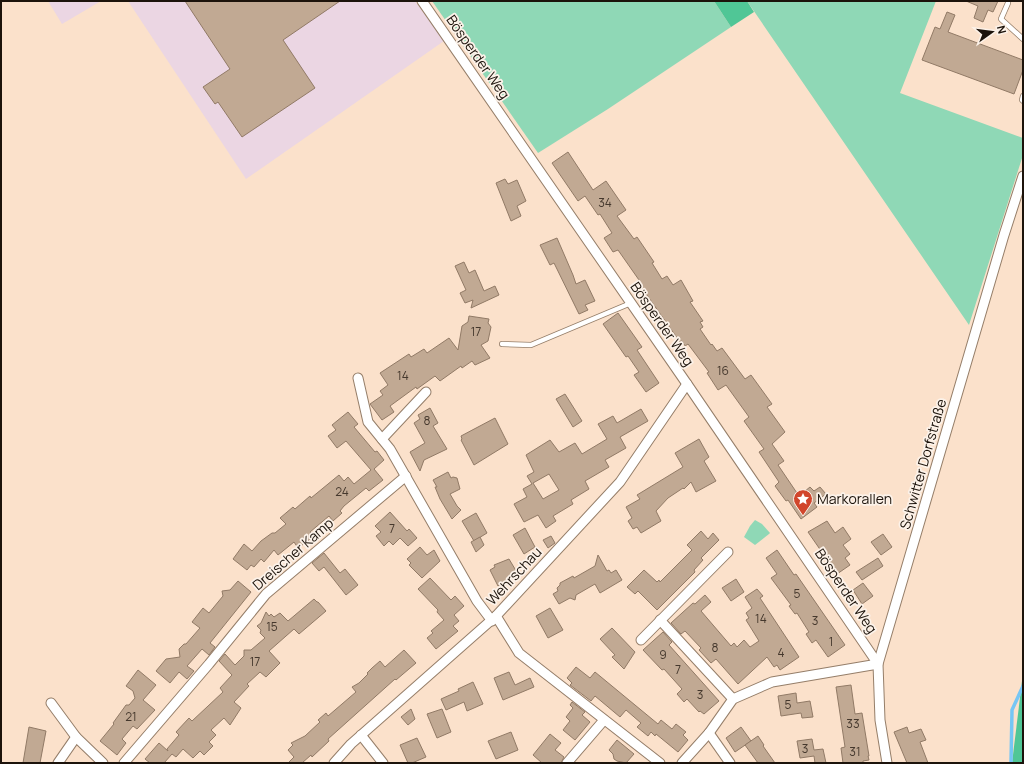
<svg xmlns="http://www.w3.org/2000/svg" width="1024" height="764" viewBox="0 0 1024 764" font-family="Manrope,sans-serif">
  <rect width="100%" height="100%" fill="#fbe1cb"/>
  <!-- industrial -->
  <g fill="#ebd6e3">
    <polygon points="48,1 101,1 62,24"/>
    <polygon points="128,1 415,1 444,41 246,179"/>
  </g>
  <!-- green -->
  <g fill="#8fd8b6">
    <polygon points="432,1 714,1 731,27 608,109 538,153"/>
    <polygon points="747,1 936,1 900,93 1023,138 1023,155 969,325"/>
    <polygon points="755,520 762,524 770,533 769,534 755,545 744,537 750,526"/>
  </g>
  <!-- forest -->
  <g fill="#50c696">
    <polygon points="714,1 747,1 754,12 731,27"/>
    <polygon points="1023,673 1023,763 1012,763"/>
  </g>
  <g fill="none" stroke-linecap="round" stroke-linejoin="round">
    <!-- stream -->
    <polyline stroke="#76c6f4" stroke-width="3.5" points="1011,763 1012,710 1023,686"/>
  </g>
  <!-- building -->
  <g fill="#c1a993" stroke="#917a66" fill-rule="evenodd">
    <polygon points="185,1 340,1 283,40 315,88 242,137 218,102 215,104 203,87 230,69"/>
    <polygon points="966,1 998,1 993,12 988,10 983,22 974,18 978,6"/>
    <polygon points="947,12 955,15 948,32 1023,60 1023,70 1014,94 922,60 935,27 940,29"/>
    <polygon points="568,152 593,190 606,181 626,210 617,216 634,239 637,237 654,262 652,263 662,279 667,276 673,285 681,280 693,301 690,302 703,321 700,322 703,327 700,329 711,345 712,344 717,351 722,348 745,379 751,375 772,404 767,407 785,432 772,444 784,461 778,465 799,496 810,487 814,491 820,487 826,494 814,503 817,507 801,519 788,500 786,501 775,486 779,482 759,452 764,449 744,421 749,417 726,385 718,390 707,373 709,372 688,344 685,346 682,341 680,342 637,281 639,280 618,250 613,252 604,238 612,233 600,214 598,215 585,196 578,201 552,163"/>
    <polygon points="505,179 508,184 517,180 526,201 517,206 521,216 511,221 496,183"/>
    <polygon points="557,238 573,275 576,284 585,280 595,301 585,305 588,310 579,314 554,263 550,265 540,245"/>
    <polygon points="464,262 469,273 475,270 484,291 495,286 499,295 471,308 473,300 465,303 460,293 466,290 455,266"/>
    <polygon points="618,313 642,347 637,350 659,383 646,392 634,375 639,372 628,356 626,357 603,324"/>
    <polygon points="469,316 489,319 488,323 491,327 488,341 481,345 490,358 475,365 472,361 462,368 461,366 440,381 435,376 417,389 416,387 390,406 394,412 382,420 370,404 383,395 380,391 388,385 380,373 409,354 411,357 424,349 427,353 449,338 458,350 462,326 468,322"/>
    <polygon points="565,394 582,421 573,427 556,399"/>
    <polygon points="430,408 438,423 433,426 447,449 424,460 420,471 410,452 425,443 414,423 420,419 418,415"/>
    <path d="M 641,409 L 648,421 L 620,437 L 626,448 L 605,460 L 609,467 L 585,481 L 589,489 L 571,500 L 573,504 L 553,516 L 556,521 L 546,528 L 538,515 L 524,522 L 514,504 L 527,497 L 523,489 L 532,484 L 527,476 L 534,472 L 526,455 L 550,440 L 559,452 L 575,443 L 582,454 L 607,439 L 598,424 L 613,416 L 617,423 ZM 549,474 L 559,490 L 543,499 L 533,483 Z"/>
    <polygon points="348,412 358,424 354,427 375,452 377,451 384,460 374,469 383,480 369,491 366,488 344,506 340,511 342,513 333,521 329,516 310,532 314,536 305,543 298,548 294,542 278,555 274,550 264,562 261,559 254,567 251,565 247,570 233,559 244,544 252,551 261,541 272,533 275,533 286,524 280,518 293,507 295,509 310,496 311,498 339,475 344,481 348,477 354,484 371,470 346,441 337,448 328,436 336,430 332,425"/>
    <polygon points="495,418 508,444 474,465 461,440 462,439 461,436"/>
    <polygon points="699,439 709,457 704,461 716,481 696,492 691,482 684,489 683,488 668,498 656,511 661,521 641,533 637,527 633,529 628,521 632,518 626,507 640,499 637,495 683,467 675,453"/>
    <polygon points="448,472 451,478 453,477 457,478 460,489 450,494 457,506 461,510 452,519 440,499 435,487 437,487 433,480"/>
    <polygon points="390,512 407,531 409,529 417,538 408,546 400,538 393,545 389,541 384,546 376,536 381,532 375,526"/>
    <polygon points="476,513 487,533 474,541 462,521"/>
    <polygon points="827,521 835,533 843,527 851,539 843,545 850,554 845,558 850,565 837,574 808,532"/>
    <polygon points="525,528 535,547 524,554 513,535"/>
    <polygon points="701,531 708,539 713,533 719,540 701,558 703,560 694,570 695,572 657,610 638,591 635,594 627,587 644,570 657,582 659,580 660,582 692,550 687,545"/>
    <polygon points="883,534 892,547 881,555 871,542"/>
    <polygon points="551,536 555,543 548,548 543,540"/>
    <polygon points="480,537 484,545 476,552 471,542"/>
    <polygon points="420,547 427,555 434,550 440,561 422,578 409,565 411,563 407,559"/>
    <polygon points="777,550 794,575 796,574 845,645 828,657 816,640 812,643 806,634 809,632 797,613 795,614 789,606 791,605 771,578 777,574 766,558"/>
    <polygon points="324,553 340,573 345,569 358,585 346,595 324,567 319,571 312,563"/>
    <polygon points="598,555 607,571 609,570 611,573 616,570 622,580 600,593 595,584 576,595 575,600 570,598 559,604 553,594 558,591 557,588 560,585 560,583 573,576 574,578 595,566"/>
    <polygon points="878,558 883,566 862,580 856,572"/>
    <polygon points="509,559 518,574 498,586 490,570 495,567 494,565"/>
    <polygon points="430,578 451,600 455,596 464,606 454,615 459,621 453,626 458,631 436,649 427,638 433,633 431,631 444,620 437,612 438,610 418,589"/>
    <polygon points="736,579 744,592 731,601 722,588"/>
    <polygon points="238,581 251,592 210,643 215,647 209,655 202,649 187,666 194,671 187,679 179,672 170,683 156,671 166,659 180,657 179,649 184,644 186,644 200,628 192,622 203,608 209,613 223,596 222,591 230,590"/>
    <polygon points="863,583 873,596 862,604 853,590"/>
    <polygon points="757,589 763,596 760,598 799,657 780,670 777,665 774,667 767,657 738,684 716,659 711,663 699,650 701,648 685,631 681,634 671,623 693,603 695,604 705,595 711,602 701,611 731,646 734,643 737,647 744,640 750,647 759,641 746,620 749,618 746,613 752,608 745,597"/>
    <polygon points="314,599 317,602 318,602 326,611 299,634 294,629 269,651 280,663 266,677 260,672 247,684 249,686 234,702 241,708 230,725 224,718 211,730 216,735 209,742 213,746 204,755 200,751 193,758 183,749 176,757 172,754 164,763 150,763 145,759 159,743 168,751 167,749 179,735 176,732 189,718 192,721 223,692 220,688 232,675 219,661 225,654 235,665 244,656 244,650 251,650 265,638 260,633 261,630 257,626 261,623 266,612 269,616 271,614 274,617 280,613 288,621"/>
    <polygon points="550,608 563,630 548,638 536,616"/>
    <polygon points="612,628 635,652 624,669 612,657 615,655 600,639"/>
    <polygon points="663,632 672,642 669,645 719,701 704,714 700,711 699,712 687,699 684,702 677,694 682,689 664,669 662,670 643,650"/>
    <polygon points="404,650 416,663 396,680 395,679 328,739 329,741 312,757 311,755 302,763 288,763 294,757 288,750 293,745 291,743 305,736 320,722 318,720 326,713 328,716 356,692 352,687 359,683 368,674 367,673 372,668 380,661 385,667"/>
    <polygon points="576,667 590,678 595,672 658,724 661,720 672,729 676,724 686,732 683,735 688,740 678,752 656,734 655,736 651,732 648,736 637,727 641,723 626,710 620,717 595,696 591,701 570,685 572,683 567,678"/>
    <polygon points="138,670 156,685 143,700 155,710 137,729 133,726 122,739 126,743 117,755 100,741 114,724 113,723 126,705 129,705 135,698 133,691 126,686"/>
    <polygon points="509,672 515,685 530,678 534,687 503,700 494,678"/>
    <polygon points="473,682 483,704 467,711 464,702 446,710 441,699 459,691 458,689"/>
    <polygon points="851,685 855,714 862,713 869,756 868,756 869,760 863,761 863,763 843,763 841,748 845,747 836,687"/>
    <polygon points="796,693 797,703 810,701 813,717 802,718 801,713 781,716 778,696"/>
    <polygon points="572,702 585,712 582,715 590,722 575,740 563,730 570,721 566,717 573,708 570,705"/>
    <polygon points="411,709 415,719 408,725 401,717"/>
    <polygon points="442,709 451,732 437,738 427,714"/>
    <polygon points="29,727 46,731 40,763 23,763"/>
    <polygon points="741,727 751,741 735,752 726,738"/>
    <polygon points="907,727 909,733 921,729 926,740 920,742 928,763 907,763 894,732"/>
    <polygon points="511,732 518,750 496,759 488,741"/>
    <polygon points="550,734 561,743 555,750 564,757 561,763 542,763 533,755"/>
    <polygon points="758,736 764,745 763,746 775,763 758,763 745,745"/>
    <polygon points="417,738 426,757 412,763 408,763 400,745"/>
    <polygon points="812,739 814,750 823,749 826,763 815,763 814,756 800,758 797,741"/>
    <polygon points="617,740 634,754 626,763 617,761 614,759 613,754 609,750"/>
  </g>
  <g fill="none" stroke-linecap="round" stroke-linejoin="round">
    <defs>
      <g id="lane">
        <polyline points="1008,3 1001,19 1023,39"/>
        <polyline points="1023,96 1022,100 1023,101"/>
        <polyline points="502,344 531,345 631,303"/>
      </g>
      <g id="street">
        <polyline points="422,1 687,384 878,664 772,682 733,699 709,733 682,763"/>
        <polyline points="358,378 368,422 390,449 477,601 492,621"/>
        <polyline points="382,439 426,392"/>
        <polyline points="496,616 519,653 660,763"/>
        <polyline points="660,620 733,699"/>
        <polyline points="641,640 728,552"/>
        <polyline points="51,703 76,737 103,763"/>
        <polyline points="709,733 730,763"/>
        <polyline points="361,735 383,763"/>
        <polyline points="58,763 76,737"/>
        <polyline points="124,763 209,664 266,594 406,476"/>
        <polyline points="334,763 351,744 496,616 620,482 687,384"/>
        <polyline points="567,763 604,720"/>
        <polyline points="887,763 880,720 878,664 1004,235 1023,176"/>
      </g>
    </defs>
    <!-- lane casing -->
    <use href="#lane" stroke="#957e69" stroke-width="6"/>
    <!-- street casing -->
    <use href="#street" stroke="#957e69" stroke-width="11"/>
    <!-- lane -->
    <use href="#lane" stroke="#fff" stroke-width="4.5"/>
    <!-- street -->
    <use href="#street" stroke="#fff" stroke-width="9"/>
  </g>
  <!-- icons -->
  <defs>
    <symbol id="sight-pin" viewBox="-11 -11 22 30"><path d="M0 17L-7.5 6A9.5 9.5 0 1 1 7.5 6Z" fill="#d1462c" stroke="#fcf2e9"/><path d="M0-6L1.8-2.2L6-1.7L2.9 1.2L3.7 5.4L0 3.3L-3.7 5.4L-2.9 1.2L-6-1.7L-1.8-2.2Z" fill="#fff"/></symbol>
  </defs>
  <g fill-rule="evenodd">
    <use href="#sight-pin" x="792" y="488" width="22" height="30"/>
  </g>
  <g text-anchor="middle" stroke-width="3.5" stroke-linejoin="round" paint-order="stroke">
    <!-- number labels -->
    <g font-size="12" fill="#45382d">
      <text x="605" y="207">34</text>
      <text x="476" y="336">17</text>
      <text x="723" y="375">16</text>
      <text x="403" y="380">14</text>
      <text x="427" y="425">8</text>
      <text x="342" y="496">24</text>
      <text x="392" y="533">7</text>
      <text x="797" y="598">5</text>
      <text x="761" y="623">14</text>
      <text x="815" y="625">3</text>
      <text x="272" y="631">15</text>
      <text x="831" y="646">1</text>
      <text x="715" y="652">8</text>
      <text x="781" y="657">4</text>
      <text x="663" y="659">9</text>
      <text x="255" y="666">17</text>
      <text x="678" y="674">7</text>
      <text x="700" y="699">3</text>
      <text x="788" y="709">5</text>
      <text x="131" y="721">21</text>
      <text x="853" y="728">33</text>
      <text x="805" y="753">3</text>
      <text x="855" y="756">31</text>
    </g>
    <!-- street labels -->
    <g font-size="14" fill="#1c130b" stroke="#fcf2e9">
      <text transform="translate(478 57) rotate(55)" y="5">Bösperder Weg</text>
      <text transform="translate(662 324) rotate(55)" y="5">Bösperder Weg</text>
      <text transform="translate(923 464) rotate(-74)" y="5">Schwitter Dorfstraße</text>
      <text transform="translate(293 554) rotate(-41)" y="5">Dreischer Kamp</text>
      <text transform="translate(514 576) rotate(-47)" y="5">Wehrschau</text>
      <text transform="translate(846 591) rotate(56)" y="5">Bösperder Weg</text>
    </g>
    <!-- poi labels -->
    <g font-size="14" fill="#1c130b" stroke="#fcf2e9" text-anchor="start">
      <text x="817" y="504">Markorallen</text>
    </g>
  </g>
  <!-- border -->
  <rect width="1024" height="764" fill="none" stroke="#1c130b" stroke-width="4"/>
  <!-- north arrow -->
  <g transform="translate(992 32) rotate(76)" stroke="#fcf2e9" stroke-width="3" paint-order="stroke">
  <path d="M0-3L7 15L0 10L-7 15Z" fill="#1c130b"/>
  <text y="-6" font-size="11" font-weight="bold" text-anchor="middle" fill="#1c130b">N</text>
  </g>
</svg>
